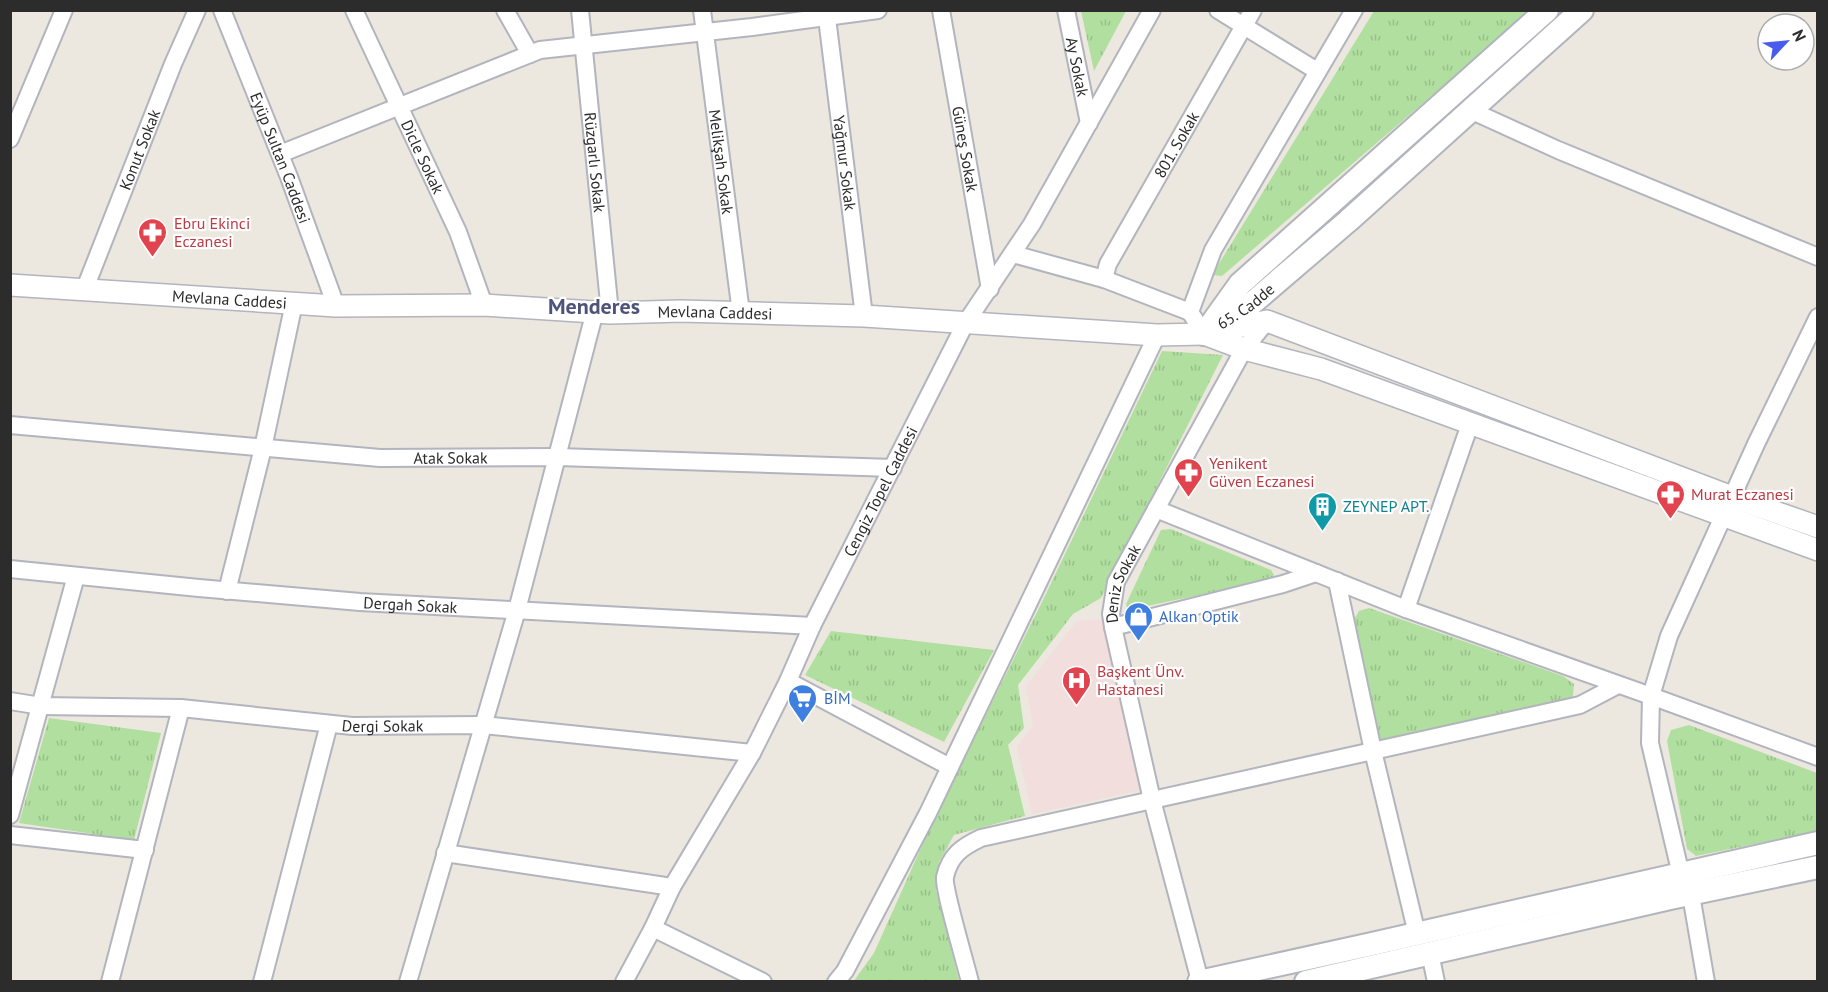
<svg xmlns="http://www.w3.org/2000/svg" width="1828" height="992" viewBox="0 0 1828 992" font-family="'PT Sans',sans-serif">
  <defs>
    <pattern id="grass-tufts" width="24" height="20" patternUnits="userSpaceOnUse" patternTransform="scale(1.5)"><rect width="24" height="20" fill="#b0df9f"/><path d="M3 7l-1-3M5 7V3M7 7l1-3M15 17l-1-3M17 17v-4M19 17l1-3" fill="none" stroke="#98c089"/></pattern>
  </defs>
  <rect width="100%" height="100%" fill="#ece8df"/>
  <!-- medical -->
  <polygon fill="#f2dedd" points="1102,619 1142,790 1032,814 1017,747 1033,725 1026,686 1077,621"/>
  <!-- grass -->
  <g fill="url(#grass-tufts)">
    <polygon points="1081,11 1126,11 1094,71"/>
    <polygon points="1374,11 1530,11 1222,276 1212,275"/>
    <polygon points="1162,351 1223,355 1101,598 1073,614 1018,685 1024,728 1008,745 1025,816 954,835 939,862 936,890 959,981 853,982 874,953 934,819 1043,600"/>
    <polygon points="1171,529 1271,570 1274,575 1271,580 1128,610 1126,604 1161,530"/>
    <polygon points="1369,608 1563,676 1574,684 1573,696 1567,700 1391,742 1379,740 1354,626 1355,618 1359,611"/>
    <polygon points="831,631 994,650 944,742 805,675"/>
    <polygon points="49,718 161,733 134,840 19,823"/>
    <polygon points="1689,725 1817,773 1817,831 1696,856 1687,849 1667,741 1671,730"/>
  </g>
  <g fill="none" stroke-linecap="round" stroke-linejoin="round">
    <defs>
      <g id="minor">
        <path id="s1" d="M 222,10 L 289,177 L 336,306"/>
        <path id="s2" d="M 354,10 L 458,232 L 484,305"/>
        <polyline points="505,10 530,54"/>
        <path id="s3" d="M 580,10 L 610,313"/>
        <path id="s4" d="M 702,10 L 741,313"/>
        <path id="s5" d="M 826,10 L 864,316"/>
        <path id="s6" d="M 941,10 L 990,289"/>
        <path id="s7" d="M 1066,10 L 1089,123"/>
        <polyline points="1218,10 1317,71"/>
        <polyline points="1470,110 1558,150 1818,257"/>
        <polyline points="10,139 64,10"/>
        <polyline points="280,154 540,50 752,27 878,10"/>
        <polyline points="1013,254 1104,279 1190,312"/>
        <path id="s8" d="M 1104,279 L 1108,264 L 1253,10"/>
        <path id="s9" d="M 84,291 L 173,64 L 197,10"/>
        <polyline points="1204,334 1190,312 1213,250 1354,10"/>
        <path id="s10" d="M 10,425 L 380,458 L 558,457 L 893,468"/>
        <polyline points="1156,509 1406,609 1651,696 1818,757"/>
        <path id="s11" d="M 10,569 L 199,588 L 360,602 L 812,626"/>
        <polyline points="1337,581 1373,751 1417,934"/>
        <polyline points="227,591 263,448 294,303"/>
        <polyline points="1406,609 1470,424"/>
        <polyline points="1113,627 1283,584 1316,573"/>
        <polyline points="788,681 950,767"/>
        <path id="s12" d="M 10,701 L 41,706 L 181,708 L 352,726 L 483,725 L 752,753"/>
        <polyline points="10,815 76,576"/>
        <polyline points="10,835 145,850"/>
        <polyline points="445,853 672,887"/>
        <polyline points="1681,875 1650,743 1651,696 1669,636 1756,444 1818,317"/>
        <polyline points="1691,895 1706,982"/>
        <polyline points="653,928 763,982"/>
        <polyline points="1430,953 1436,982"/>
        <path id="s13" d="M 1200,981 L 1152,800 L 1113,627 L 1111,614 L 1116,582 L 1244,349 L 1267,321"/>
        <polyline points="110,982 181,708"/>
        <polyline points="262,982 329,724"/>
        <polyline points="408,982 517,610 595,311"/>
        <path id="s14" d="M 624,982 L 653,928 L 672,887 L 752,753 L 788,681 L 812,626 L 965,324 L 1032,224 L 1152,10"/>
        <polyline points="836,982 845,971 928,813 1157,335"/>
        <path d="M 970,982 C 966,965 943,888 945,877 C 950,855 962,847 981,838 L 1580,705 L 1618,685"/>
      </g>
      <g id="tertiary">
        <path id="s15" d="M 10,285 L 336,306 L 484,305 L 610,313 L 681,311 L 864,316 L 1157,335 L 1204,334 L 1267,321 L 1732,497 L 1818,527"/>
        <polyline points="1204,334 1244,349 1321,369 1818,550"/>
      </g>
      <g id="secondary">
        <polyline points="1212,323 1240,284 1547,10"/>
        <path id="s16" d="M 1204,334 L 1250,305 L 1348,221 L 1582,10"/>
        <polyline points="1199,982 1372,944 1818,843"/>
        <polyline points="1306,982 1670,898 1818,867"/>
      </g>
    </defs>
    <!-- minor casing -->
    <use href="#minor" stroke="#b2b4be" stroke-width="20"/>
    <!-- tertiary casing -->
    <use href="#tertiary" stroke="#b2b4be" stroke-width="24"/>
    <!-- secondary casing -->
    <use href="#secondary" stroke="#b2b4be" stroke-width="26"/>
    <!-- minor -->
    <use href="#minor" stroke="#fff" stroke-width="16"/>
    <!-- tertiary -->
    <use href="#tertiary" stroke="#fff" stroke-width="21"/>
    <!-- secondary -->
    <use href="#secondary" stroke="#fff" stroke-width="22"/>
  </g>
  <!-- icons -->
  <defs>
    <symbol id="pharmacy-pin" viewBox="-11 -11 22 30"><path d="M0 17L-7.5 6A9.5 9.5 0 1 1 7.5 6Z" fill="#e0444e" stroke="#fff"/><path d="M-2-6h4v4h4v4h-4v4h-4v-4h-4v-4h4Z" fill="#fff"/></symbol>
    <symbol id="building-pin" viewBox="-11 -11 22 30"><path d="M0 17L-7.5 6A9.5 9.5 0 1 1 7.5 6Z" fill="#0f9aa8" stroke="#fff"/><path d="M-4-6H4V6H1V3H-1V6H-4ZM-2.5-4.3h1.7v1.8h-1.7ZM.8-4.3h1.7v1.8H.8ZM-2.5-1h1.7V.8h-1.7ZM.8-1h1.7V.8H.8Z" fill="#fff"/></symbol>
    <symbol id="shop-pin" viewBox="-11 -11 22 30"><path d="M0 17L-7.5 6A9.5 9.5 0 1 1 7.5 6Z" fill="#3f7fe0" stroke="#fff"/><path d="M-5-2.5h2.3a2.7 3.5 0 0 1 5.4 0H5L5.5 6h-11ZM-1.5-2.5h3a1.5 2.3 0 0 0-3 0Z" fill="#fff"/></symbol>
    <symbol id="hospital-pin" viewBox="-11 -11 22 30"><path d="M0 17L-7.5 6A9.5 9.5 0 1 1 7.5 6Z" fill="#e0444e" stroke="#fff"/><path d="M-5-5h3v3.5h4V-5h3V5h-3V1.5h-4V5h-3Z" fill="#fff"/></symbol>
    <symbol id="supermarket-pin" viewBox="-11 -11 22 30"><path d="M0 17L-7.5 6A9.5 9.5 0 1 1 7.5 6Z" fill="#3f7fe0" stroke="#fff"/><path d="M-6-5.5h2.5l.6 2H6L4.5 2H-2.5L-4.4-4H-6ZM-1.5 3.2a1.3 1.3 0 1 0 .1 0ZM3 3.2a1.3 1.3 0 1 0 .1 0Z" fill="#fff"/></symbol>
  </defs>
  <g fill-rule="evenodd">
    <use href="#pharmacy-pin" x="136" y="216" width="33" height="45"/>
    <use href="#pharmacy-pin" x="1172" y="456" width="33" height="45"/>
    <use href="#pharmacy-pin" x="1654" y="478" width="33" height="45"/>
    <use href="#building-pin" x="1306" y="490" width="33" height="45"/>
    <use href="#shop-pin" x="1122" y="600" width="33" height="45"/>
    <use href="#hospital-pin" x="1060" y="664" width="33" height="45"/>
    <use href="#supermarket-pin" x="786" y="682" width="33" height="45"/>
  </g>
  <g text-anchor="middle" stroke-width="4.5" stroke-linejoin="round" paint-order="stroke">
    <!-- street labels -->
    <g font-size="16" fill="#2c2c2c" stroke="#fff">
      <text dy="6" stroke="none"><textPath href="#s7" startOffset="58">Ay Sokak</textPath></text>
      <text dy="6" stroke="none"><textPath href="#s8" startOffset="153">801. Sokak</textPath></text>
      <text dy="6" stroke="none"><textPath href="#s9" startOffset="152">Konut Sokak</textPath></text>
      <text dy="6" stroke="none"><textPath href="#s6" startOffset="141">Güneş Sokak</textPath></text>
      <text dy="6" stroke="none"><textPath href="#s2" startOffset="162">Dicle Sokak</textPath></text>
      <text dy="6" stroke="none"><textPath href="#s1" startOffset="159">Eyüp Sultan Caddesi</textPath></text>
      <text dy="6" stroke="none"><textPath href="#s3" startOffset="153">Rüzgarlı Sokak</textPath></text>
      <text dy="6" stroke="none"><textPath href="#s4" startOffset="153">Melikşah Sokak</textPath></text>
      <text dy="6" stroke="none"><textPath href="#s5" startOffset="154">Yağmur Sokak</textPath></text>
      <text dy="6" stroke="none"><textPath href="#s15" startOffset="220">Mevlana Caddesi</textPath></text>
      <text dy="6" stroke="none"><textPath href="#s16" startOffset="50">65. Cadde</textPath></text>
      <text dy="6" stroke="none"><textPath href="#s15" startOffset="706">Mevlana Caddesi</textPath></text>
      <text dy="6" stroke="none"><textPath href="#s10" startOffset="442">Atak Sokak</textPath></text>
      <text dy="6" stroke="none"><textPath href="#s14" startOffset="554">Cengiz Topel Caddesi</textPath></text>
      <text dy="6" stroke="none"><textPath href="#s13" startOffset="410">Deniz Sokak</textPath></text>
      <text dy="6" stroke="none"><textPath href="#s11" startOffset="402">Dergah Sokak</textPath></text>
      <text dy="6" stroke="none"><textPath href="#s12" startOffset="374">Dergi Sokak</textPath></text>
    </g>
    <!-- health labels -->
    <g font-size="16" fill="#be3a42" stroke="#fff" text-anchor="start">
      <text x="174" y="229">Ebru Ekinci<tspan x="174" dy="18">Eczanesi</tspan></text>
      <text x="1209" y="469">Yenikent<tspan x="1209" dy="18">Güven Eczanesi</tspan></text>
      <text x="1691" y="500">Murat Eczanesi</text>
      <text x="1097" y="677">Başkent Ünv.<tspan x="1097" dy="18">Hastanesi</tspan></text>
    </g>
    <!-- culture labels -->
    <g font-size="16" fill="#0d838f" stroke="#fff" text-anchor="start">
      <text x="1343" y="512">ZEYNEP APT.</text>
    </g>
    <!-- shop labels -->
    <g font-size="16" fill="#366cbe" stroke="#fff" text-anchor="start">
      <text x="1159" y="622">Alkan Optik</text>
      <text x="824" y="704">BİM</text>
    </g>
    <!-- district labels -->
    <g font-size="22" font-weight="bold" fill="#4f537a" stroke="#fff">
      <text x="594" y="314">Menderes</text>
    </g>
  </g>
  <!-- border -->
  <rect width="1828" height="992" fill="none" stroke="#2c2c2c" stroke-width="24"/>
  <!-- north arrow -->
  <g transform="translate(1786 42) rotate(64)"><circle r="28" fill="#ffffff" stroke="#ababab" stroke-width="1.5"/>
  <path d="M0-4.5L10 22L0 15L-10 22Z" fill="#4a5cee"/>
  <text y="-9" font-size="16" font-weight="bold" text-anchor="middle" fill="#2c2c2c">N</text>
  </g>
</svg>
